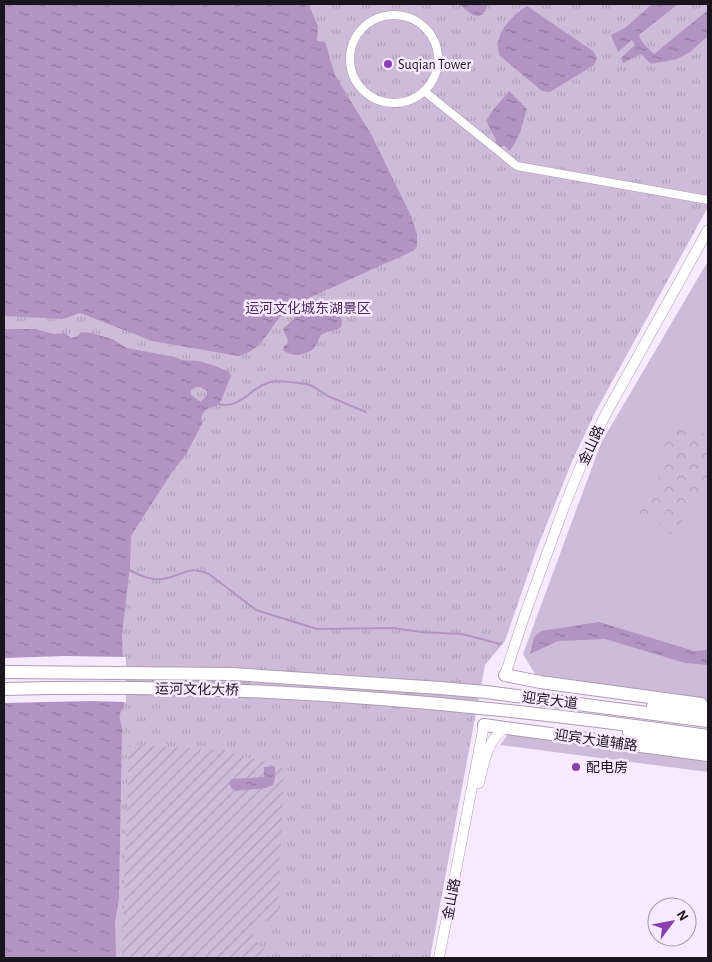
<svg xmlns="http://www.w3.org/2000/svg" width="712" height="962" viewBox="0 0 712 962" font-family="'Alegreya Sans','Noto Sans SC',sans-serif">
  <defs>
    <pattern id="forest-crowns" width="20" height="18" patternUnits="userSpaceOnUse" patternTransform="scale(1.25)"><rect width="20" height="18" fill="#cebbd9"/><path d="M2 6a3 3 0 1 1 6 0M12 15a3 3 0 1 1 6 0" fill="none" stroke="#b0a0ba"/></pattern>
    <pattern id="park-tufts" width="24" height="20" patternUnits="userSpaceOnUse" patternTransform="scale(1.25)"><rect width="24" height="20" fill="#cebbd9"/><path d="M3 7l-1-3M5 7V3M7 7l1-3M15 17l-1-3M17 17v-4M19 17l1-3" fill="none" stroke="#b0a0ba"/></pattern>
    <pattern id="garden-furrows" width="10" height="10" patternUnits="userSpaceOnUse" patternTransform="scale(1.25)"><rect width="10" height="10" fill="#cebbd9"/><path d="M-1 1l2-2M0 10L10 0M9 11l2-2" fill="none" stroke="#b0a0ba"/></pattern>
    <pattern id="water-ripples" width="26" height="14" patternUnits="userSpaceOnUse" patternTransform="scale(1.25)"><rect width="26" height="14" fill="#b294c2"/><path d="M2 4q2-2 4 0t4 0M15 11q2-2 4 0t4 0" fill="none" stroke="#90789d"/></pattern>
  </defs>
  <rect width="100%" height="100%" fill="#f7eafe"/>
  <!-- grass -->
  <g fill="#cebbd9">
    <polygon points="708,261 708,708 541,684 523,654 601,443"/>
    <polygon points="525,724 708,752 708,772 500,745 515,725"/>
  </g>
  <!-- forest -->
  <polygon fill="url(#forest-crowns)" points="680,418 708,437 708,483 674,535 658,528 670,502 663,500 648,522 636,517 644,500 669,460 657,452"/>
  <!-- park -->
  <polygon fill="url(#park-tufts)" points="4,4 708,4 708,207 596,411 573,459 536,551 505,641 485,665 430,958 4,958"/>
  <!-- garden -->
  <polygon fill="url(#garden-furrows)" points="129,745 226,750 240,756 262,760 275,766 284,769 278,915 271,921 260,921 252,931 258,945 268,951 270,958 122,958"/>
  <!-- water -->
  <g fill="url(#water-ripples)" fill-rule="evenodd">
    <path d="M 4,4 L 308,4 L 318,26 L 317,41 L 325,42 L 326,45 L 335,75 L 372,136 L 411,216 L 417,234 L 417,247 L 413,251 L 291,306 C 270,322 267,349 238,356 L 152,341 L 80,313 L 63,319 L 4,316 Z"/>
    <path d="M 459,4 L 488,4 C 482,25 470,14 459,4 Z"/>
    <polygon points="652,4 678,4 639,35 642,42 654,54 708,10 708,36 690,52 677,59 651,64 641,54 623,63 621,58 635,45 632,40 618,52 611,35 625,28"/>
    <path d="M 527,6 L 593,51 L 597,58 L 594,65 L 550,92 L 542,91 L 500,56 C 491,36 511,16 527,6 Z"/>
    <path d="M 509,91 L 527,109 C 523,121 519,142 509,151 L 504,145 L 499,148 L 495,144 L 496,140 L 486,121 L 492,111 Z"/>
    <path d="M 325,303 L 329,305 L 331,310 L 339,312 C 348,334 334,327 321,335 C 319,338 317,344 315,347 C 308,355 291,358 283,350 L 284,346 L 288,343 C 288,337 284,334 283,329 L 302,311 L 310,310 Z"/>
    <path d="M 4,329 L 35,329 L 54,334 L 65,333 L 71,338 L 78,336 L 81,332 L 91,333 L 112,339 L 127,348 L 175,357 L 182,360 L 199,361 L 215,366 L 228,371 L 231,375 L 222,399 L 217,406 C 209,407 203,410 201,418 L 203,422 L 185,456 L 172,472 L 131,536 L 130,566 L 122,633 L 124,707 C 118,714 119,718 122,727 L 119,898 L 115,922 L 116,958 L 4,958 ZM 196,387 L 200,387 L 207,391 L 207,394 L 201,402 L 191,395 L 191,390 Z"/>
    <polygon points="599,622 694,651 708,650 708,665 685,663 605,639 558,641 530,654 534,637 541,631"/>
    <polygon points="275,766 275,778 273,785 266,788 236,791 232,789 229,783 232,779 264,777 264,767"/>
  </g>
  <!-- pier -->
  <polygon fill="#f7eafe" points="65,656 126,657 126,702 91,701 4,703 4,658"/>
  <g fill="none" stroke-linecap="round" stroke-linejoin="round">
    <!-- stream -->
    <g stroke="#b294c2" stroke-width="2">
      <path d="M 219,404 C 241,410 252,385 271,382 C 280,380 301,383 310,385 C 317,388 323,394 330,397 C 342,402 354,407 366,412"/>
      <path d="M 129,570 C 141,576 154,582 167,578 C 188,573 187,566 209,574 L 256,610 L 317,629 L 393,628 L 421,632 L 462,634 L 500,644"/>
    </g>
    <defs>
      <g id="minor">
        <circle cx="394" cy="59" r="44"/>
        <polyline points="424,91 517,166 708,200"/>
      </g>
      <g id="tertiary">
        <polyline points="505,675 525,614 564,507 587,451 608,410 708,230"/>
        <path d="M 479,783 C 484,763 487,740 505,728"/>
        <polyline points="439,958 484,725"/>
      </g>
      <g id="primary">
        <polyline points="505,675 540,682 701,704"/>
        <polyline points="484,725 708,755"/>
      </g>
      <g id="trunk">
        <polyline points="4,672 233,674 440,688 486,692 708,721"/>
        <path d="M 4,689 C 240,682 475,702 708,736"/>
        <polyline points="653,706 708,710"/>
        <polyline points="629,732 708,748"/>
      </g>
    </defs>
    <!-- minor casing -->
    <use href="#minor" stroke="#ab9cb3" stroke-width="9"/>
    <!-- tertiary casing -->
    <use href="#tertiary" stroke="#ab9cb3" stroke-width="11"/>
    <!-- primary casing -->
    <use href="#primary" stroke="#ab9cb3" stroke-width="14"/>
    <!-- trunk casing -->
    <use href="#trunk" stroke="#ab9cb3" stroke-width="14"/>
    <!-- minor -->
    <use href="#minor" stroke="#fff" stroke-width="8"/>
    <!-- tertiary -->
    <use href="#tertiary" stroke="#fff" stroke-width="10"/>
    <!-- primary -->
    <use href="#primary" stroke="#fff" stroke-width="12"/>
    <!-- trunk -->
    <use href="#trunk" stroke="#fff" stroke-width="12"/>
  </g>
  <!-- markers -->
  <g fill="#8b3eaf" stroke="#f7eafe" stroke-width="2">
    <circle cx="388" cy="64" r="5"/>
    <circle cx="576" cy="767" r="5"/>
  </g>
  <g text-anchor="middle" stroke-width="5" stroke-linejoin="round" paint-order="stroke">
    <!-- poi labels -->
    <g font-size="14" fill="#1a151d" stroke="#f7eafe" text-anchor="start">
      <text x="398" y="69">Suqian Tower</text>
      <text x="586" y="772">配电房</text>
    </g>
    <!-- park labels -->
    <g font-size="14" fill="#4d2760" stroke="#f7eafe">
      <text x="308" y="313">运河文化城东湖景区</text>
    </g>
    <!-- street labels -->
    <g font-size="14" fill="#1a151d" stroke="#f7eafe">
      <text transform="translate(591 445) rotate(-65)" y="5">金山路</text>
      <text transform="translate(197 689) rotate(1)" y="5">运河文化大桥</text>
      <text transform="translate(550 700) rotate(7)" y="5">迎宾大道</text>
      <text transform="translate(596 740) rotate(8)" y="5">迎宾大道辅路</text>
      <text transform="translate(451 899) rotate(-79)" y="5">金山路</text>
    </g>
  </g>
  <!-- border -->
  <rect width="712" height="962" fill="none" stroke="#1a151d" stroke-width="10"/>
  <!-- north arrow -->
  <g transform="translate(672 922) rotate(58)"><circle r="24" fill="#f7eafe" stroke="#9f95a4"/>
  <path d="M0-4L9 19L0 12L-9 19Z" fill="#8b3eaf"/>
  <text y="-8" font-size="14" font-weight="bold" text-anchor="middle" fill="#1a151d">N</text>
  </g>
</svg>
